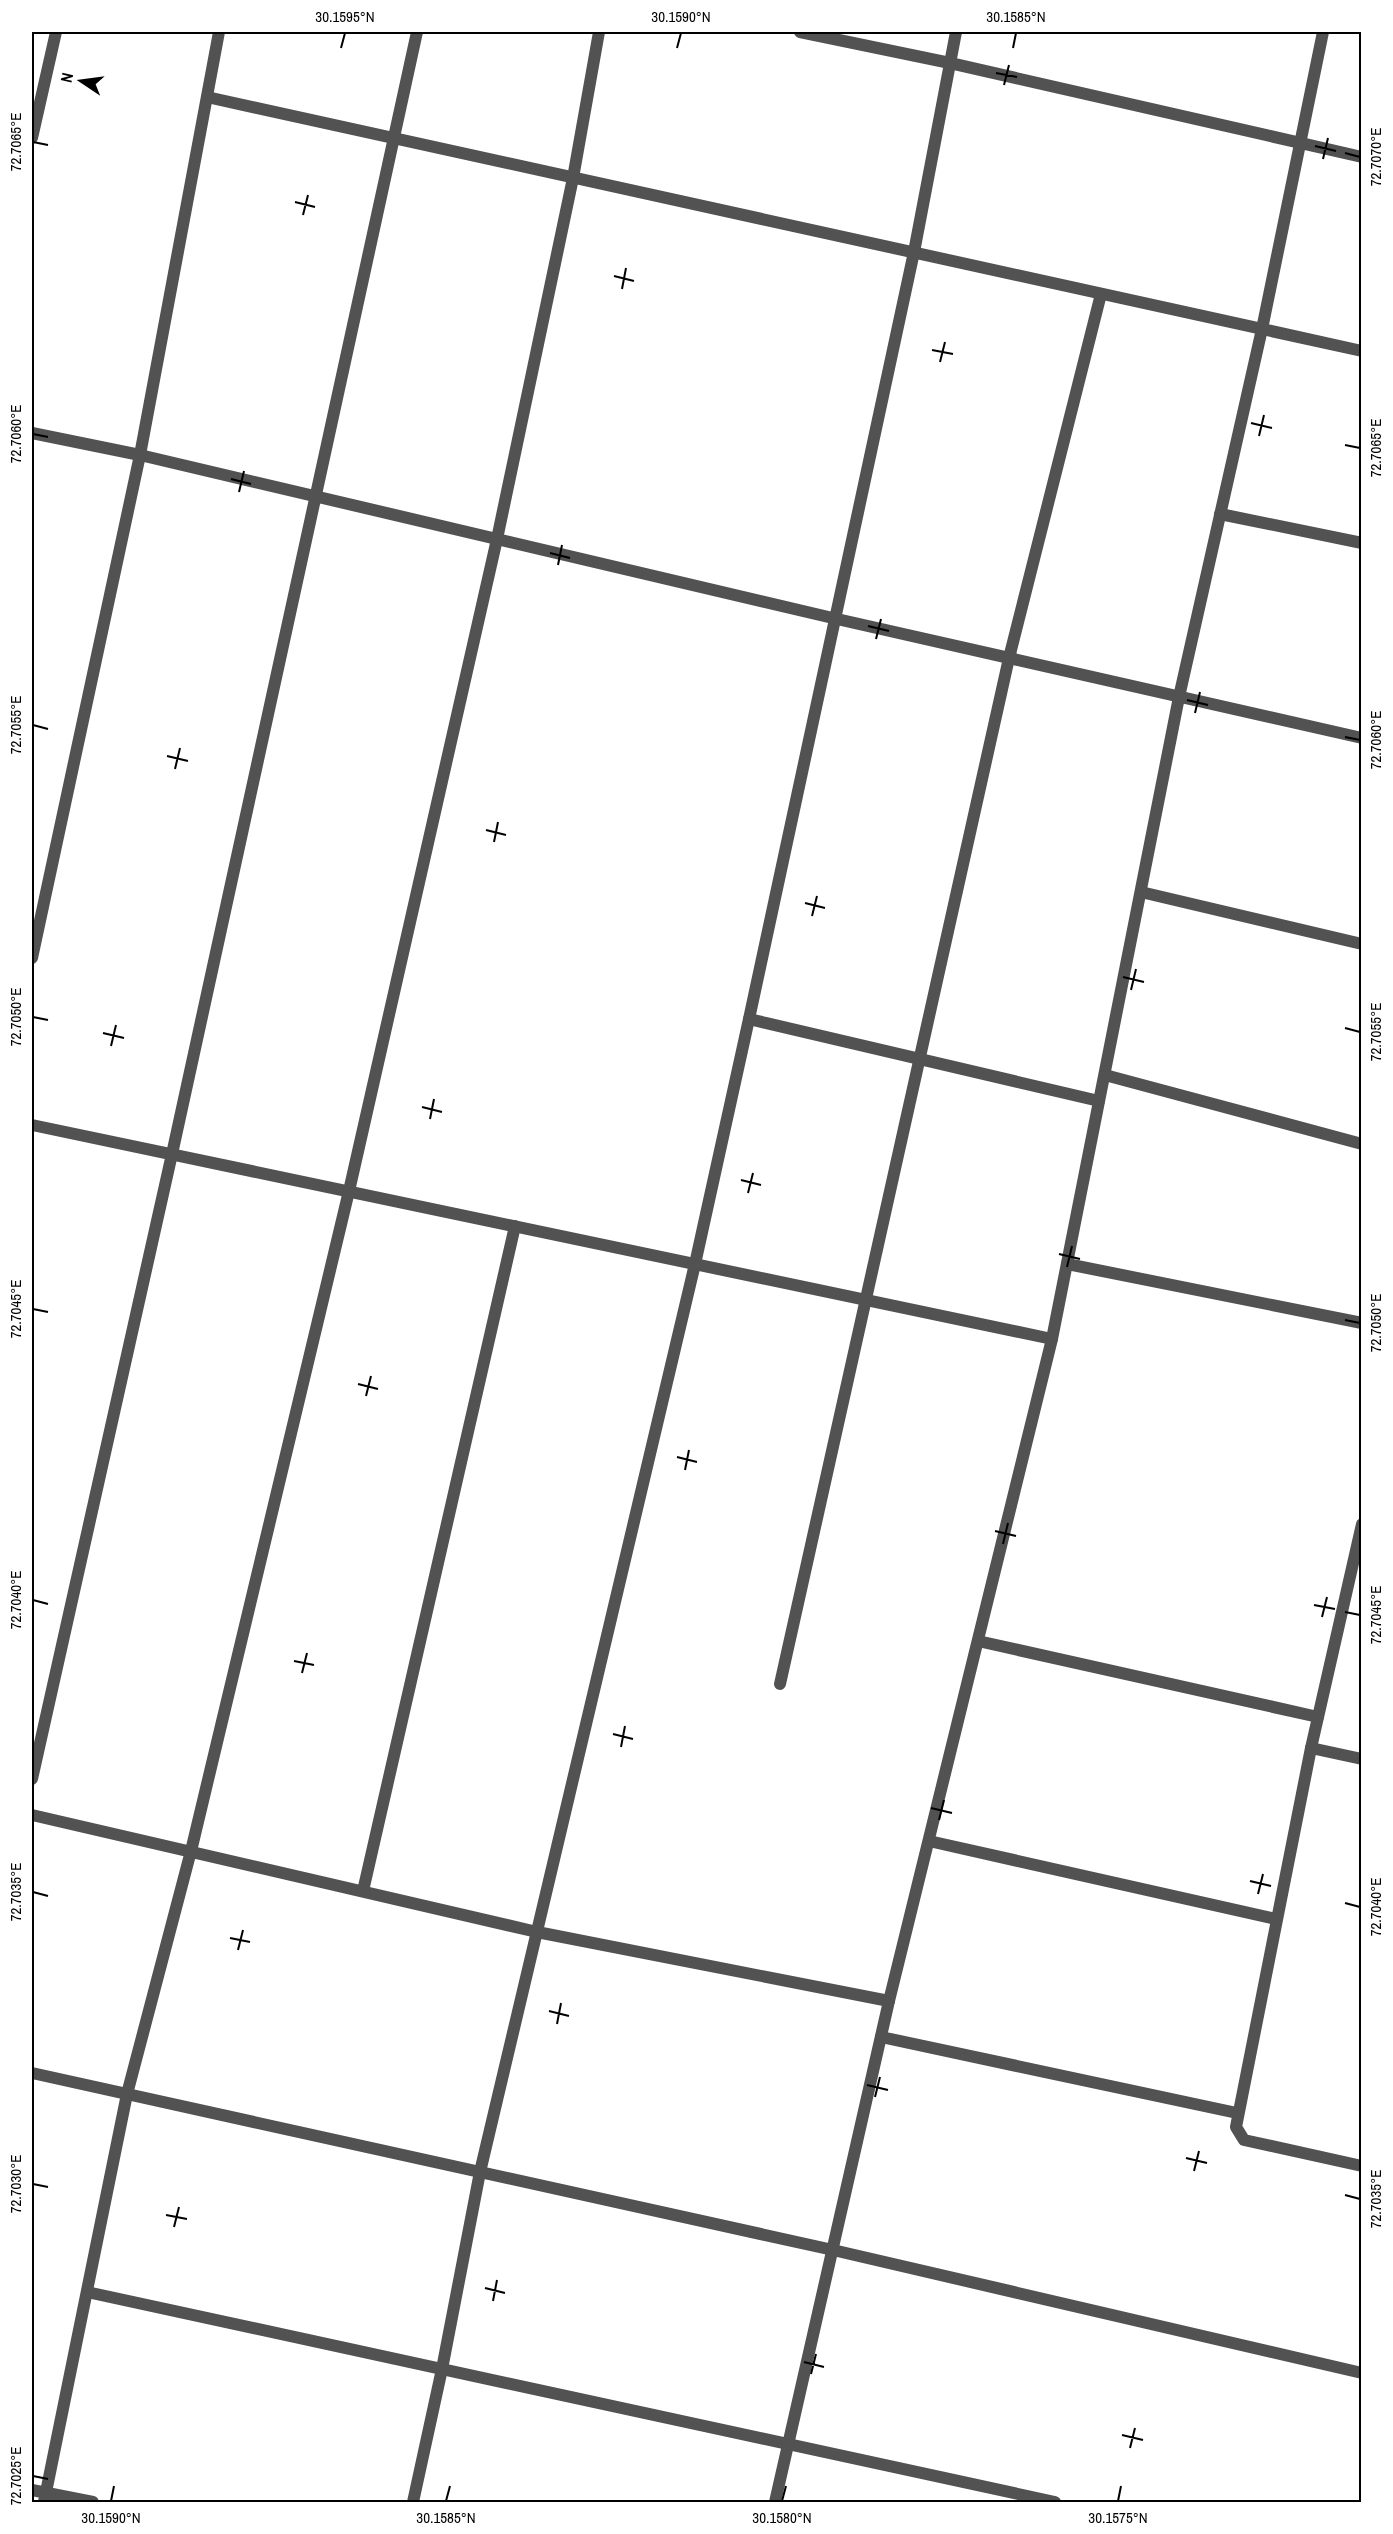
<svg xmlns="http://www.w3.org/2000/svg" width="1393" height="2534" viewBox="0 0 1393 2534" font-family="'Archivo Narrow',sans-serif">
  <rect width="100%" height="100%" fill="#fff"/>
  <g fill="none" stroke-linecap="round" stroke-linejoin="round">
    <!-- minor -->
    <g stroke="#525252" stroke-width="12">
      <polyline points="800,32 950,63 1362,157"/>
      <polyline points="207,97 1362,351"/>
      <polyline points="32,138 56,32"/>
      <polyline points="32,433 140,455 837,619 1362,738"/>
      <polyline points="1220,514 1362,543"/>
      <polyline points="1141,892 1362,944"/>
      <polyline points="32,958 140,455 219,32"/>
      <polyline points="749,1019 1099,1101"/>
      <polyline points="1105,1075 1362,1144"/>
      <polyline points="32,1125 1052,1339"/>
      <polyline points="1067,1264 1362,1323"/>
      <polyline points="1362,1524 1311,1748 1236,2127 1244,2140 1362,2166"/>
      <polyline points="978,1641 1318,1717"/>
      <polyline points="780,1684 1009,658 1101,294"/>
      <polyline points="1311,1748 1362,1759"/>
      <polyline points="32,1779 172,1154 417,32"/>
      <polyline points="32,1815 537,1932 889,2001"/>
      <polyline points="929,1841 1276,1919"/>
      <polyline points="363,1891 515,1226"/>
      <polyline points="881,2037 1237,2113"/>
      <polyline points="32,2073 833,2250 1362,2373"/>
      <polyline points="87,2292 1055,2502"/>
      <polyline points="32,2490 93,2502"/>
      <polyline points="44,2502 127,2094 191,1851 349,1191 497,539 573,178 599,32"/>
      <polyline points="413,2502 442,2369 480,2172 695,1264 749,1019 914,252 956,32"/>
      <polyline points="775,2502 889,2001 1052,1339 1179,697 1262,329 1323,32"/>
    </g>
  </g>
  <!-- ticks -->
  <path fill="none" stroke="#000" stroke-width="2" d="M 341,48 L 345,33M 677,48 L 681,33M 1013,48 L 1016,33M 996,73 L 1017,77M 1004,85 L 1009,65M 33,142 L 48,145M 1315,146 L 1336,151M 1345,153 L 1360,157M 1323,159 L 1328,138M 295,202 L 315,207M 303,215 L 308,195M 614,276 L 634,281M 622,289 L 626,268M 932,350 L 953,354M 940,362 L 945,342M 1251,423 L 1272,428M 33,434 L 48,437M 1259,436 L 1264,415M 1345,445 L 1360,448M 231,479 L 251,484M 239,492 L 244,471M 550,553 L 570,558M 558,565 L 562,545M 868,626 L 889,631M 876,639 L 881,619M 1187,700 L 1208,705M 1195,713 L 1200,692M 33,725 L 48,729M 1345,737 L 1360,740M 167,756 L 188,761M 175,769 L 180,748M 486,830 L 506,835M 494,842 L 498,822M 805,903 L 825,908M 812,916 L 817,896M 1123,977 L 1144,982M 1131,990 L 1136,969M 33,1017 L 48,1020M 1345,1028 L 1360,1032M 103,1033 L 124,1038M 111,1046 L 116,1025M 422,1107 L 442,1112M 430,1119 L 434,1099M 741,1180 L 761,1185M 748,1193 L 753,1173M 1059,1254 L 1080,1259M 1067,1267 L 1072,1246M 33,1309 L 48,1312M 1345,1320 L 1360,1323M 358,1384 L 378,1389M 366,1396 L 371,1376M 677,1457 L 697,1462M 685,1470 L 689,1450M 995,1531 L 1016,1536M 1003,1544 L 1008,1523M 33,1600 L 48,1604M 1314,1605 L 1335,1609M 1345,1612 L 1360,1615M 1322,1617 L 1327,1597M 294,1661 L 314,1665M 302,1673 L 307,1653M 613,1734 L 633,1739M 621,1747 L 625,1726M 931,1808 L 952,1813M 939,1820 L 944,1800M 1250,1881 L 1271,1886M 33,1892 L 48,1896M 1258,1894 L 1263,1874M 1345,1903 L 1360,1907M 230,1938 L 250,1942M 238,1950 L 243,1930M 549,2011 L 569,2016M 557,2024 L 561,2003M 867,2085 L 888,2090M 875,2097 L 880,2077M 1186,2158 L 1207,2163M 1194,2171 L 1199,2151M 33,2184 L 48,2187M 1345,2195 L 1360,2199M 166,2215 L 187,2219M 174,2227 L 179,2207M 485,2288 L 505,2293M 493,2301 L 497,2280M 804,2362 L 824,2367M 811,2374 L 816,2354M 1122,2435 L 1143,2440M 1130,2448 L 1135,2428M 33,2476 L 48,2479M 111,2501 L 114,2486M 446,2501 L 450,2486M 782,2501 L 786,2486M 1118,2501 L 1121,2486"/>
  <!-- border -->
  <rect width="1393" height="2534" fill="none" stroke="#ffffff" stroke-width="66"/>
  <!-- north arrow -->
  <g transform="translate(81 81) rotate(283)" stroke="#ffffff" stroke-width="4.5" paint-order="stroke">
  <path d="M0-4.5L10 22L0 15L-10 22Z" fill="#000000"/>
  <text y="-9" font-size="16" font-weight="bold" text-anchor="middle" fill="#000000">N</text>
  </g>
  <rect x="33" y="33" width="1327" height="2468" fill="none" stroke="#000" stroke-width="2"/>
  <g font-size="15" text-anchor="middle" fill="#000">
    <text x="345" y="22">30.1595°N</text>
    <text x="681" y="22">30.1590°N</text>
    <text x="1016" y="22">30.1585°N</text>
    <text transform="translate(16 142) rotate(-90)" y="5">72.7065°E</text>
    <text transform="translate(1376 157) rotate(-90)" y="5">72.7070°E</text>
    <text transform="translate(16 434) rotate(-90)" y="5">72.7060°E</text>
    <text transform="translate(1376 448) rotate(-90)" y="5">72.7065°E</text>
    <text transform="translate(16 725) rotate(-90)" y="5">72.7055°E</text>
    <text transform="translate(1376 740) rotate(-90)" y="5">72.7060°E</text>
    <text transform="translate(16 1017) rotate(-90)" y="5">72.7050°E</text>
    <text transform="translate(1376 1032) rotate(-90)" y="5">72.7055°E</text>
    <text transform="translate(16 1309) rotate(-90)" y="5">72.7045°E</text>
    <text transform="translate(1376 1323) rotate(-90)" y="5">72.7050°E</text>
    <text transform="translate(16 1600) rotate(-90)" y="5">72.7040°E</text>
    <text transform="translate(1376 1615) rotate(-90)" y="5">72.7045°E</text>
    <text transform="translate(16 1892) rotate(-90)" y="5">72.7035°E</text>
    <text transform="translate(1376 1907) rotate(-90)" y="5">72.7040°E</text>
    <text transform="translate(16 2184) rotate(-90)" y="5">72.7030°E</text>
    <text transform="translate(1376 2199) rotate(-90)" y="5">72.7035°E</text>
    <text transform="translate(16 2476) rotate(-90)" y="5">72.7025°E</text>
    <text x="111" y="2523">30.1590°N</text>
    <text x="446" y="2523">30.1585°N</text>
    <text x="782" y="2523">30.1580°N</text>
    <text x="1118" y="2523">30.1575°N</text>
  </g>
</svg>
